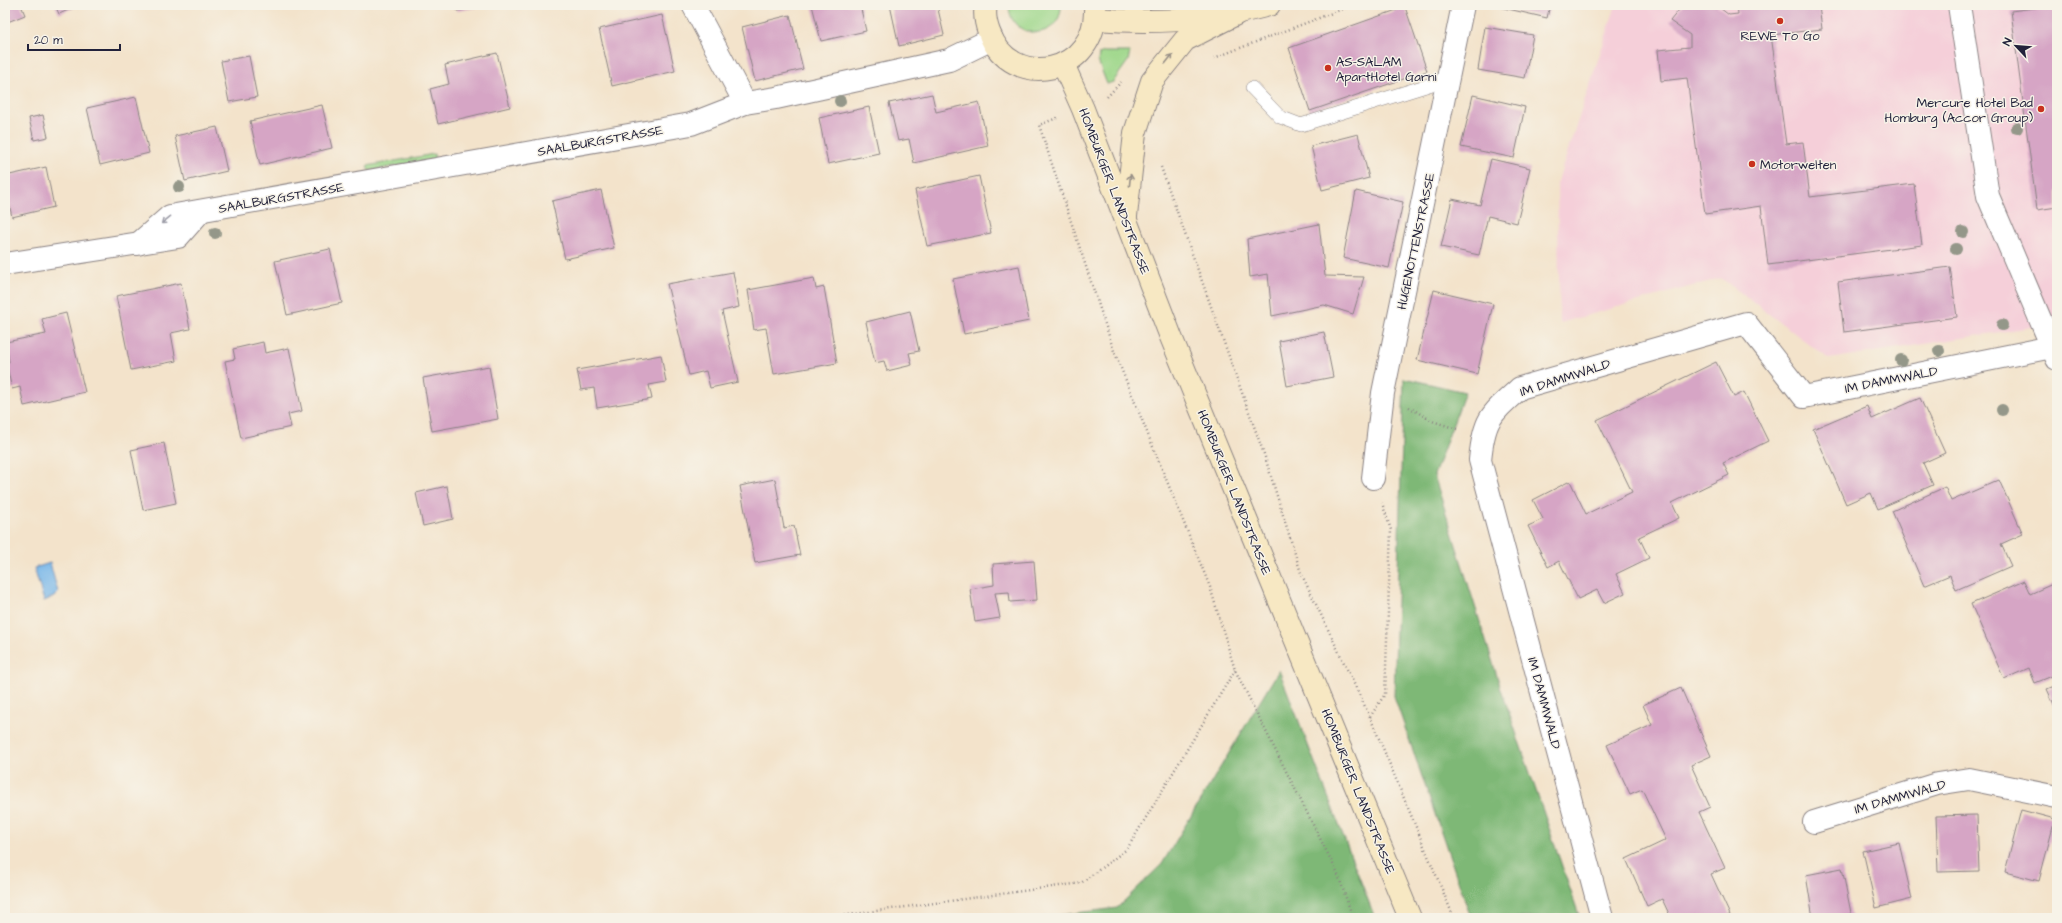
<svg xmlns="http://www.w3.org/2000/svg" width="2062" height="923" viewBox="0 0 2062 923" font-family="'Architects Daughter',sans-serif">
  <rect width="100%" height="100%" fill="#f7f3e8"/>
  <filter id="ink" filterUnits="userSpaceOnUse"><feTurbulence type="fractalNoise" baseFrequency=".025" numOctaves="2"/><feDisplacementMap in="SourceGraphic" scale="8" xChannelSelector="R" yChannelSelector="G"/><feConvolveMatrix kernelMatrix="1 2 1 2 8 2 1 2 1" color-interpolation-filters="sRGB"/></filter>
  <filter id="wash" filterUnits="userSpaceOnUse"><feTurbulence type="fractalNoise" baseFrequency=".012" numOctaves="4" result="noise"/><feDisplacementMap in="SourceGraphic" scale="16" xChannelSelector="R" yChannelSelector="G"/><feGaussianBlur stdDeviation="0.9" result="paint"/><feColorMatrix in="noise" values="0 0 0 0 0 0 0 0 0 0 0 0 0 0 0 0 0 1.4 0 .05"/><feComposite in="paint" operator="in"/></filter>
  <g filter="url(#wash)">
    <rect width="100%" height="100%" fill="#f3e3cb"/>
    <!-- built -->
    <polygon fill="#f5cfd9" points="1616,5 2057,5 2057,325 2032,327 1829,359 1721,278 1560,323 1557,184"/>
    <!-- green -->
    <g fill="#9ed78a" stroke="#607c62">
      <path d="M 1009,5 L 1061,5 C 1062,41 1009,42 1009,5 Z"/>
      <polygon points="1104,52 1130,52 1128,61 1113,82 1107,84 1098,61 1099,54"/>
      <polygon points="434,154 435,159 369,171 367,166"/>
    </g>
    <!-- forest -->
    <g fill="#7eb876" stroke="#506d58">
      <polygon points="1404,378 1465,392 1434,475 1501,689 1580,918 1471,918 1394,696"/>
      <polygon points="1279,670 1375,918 1038,918 1117,908 1162,864"/>
    </g>
    <!-- water -->
    <polygon fill="#75b5e9" stroke="#4c6c92" points="50,563 58,592 54,597 44,601 34,568"/>
    <g id="blocks">
      <!-- building -->
      <g fill="#d6a5c5">
        <polygon points="5,5 21,5 25,15 5,23"/>
        <polygon points="55,5 80,5 59,14"/>
        <polygon points="456,5 485,5 485,6 457,11"/>
        <polygon points="812,5 860,5 866,31 821,41"/>
        <polygon points="890,5 937,5 944,35 899,46"/>
        <polygon points="1491,5 1550,5 1547,18"/>
        <polygon points="1683,5 1716,5 1729,15 1738,14 1737,5 1819,5 1822,29 1771,35 1786,144 1803,142 1810,197 1914,184 1922,245 1768,265 1761,206 1705,214 1687,78 1661,81 1658,50 1690,47 1690,35 1670,21"/>
        <polygon points="2057,5 2057,207 2037,210 2011,11"/>
        <polygon points="1405,7 1427,71 1310,111 1289,48"/>
        <polygon points="662,15 675,71 612,86 599,29"/>
        <polygon points="790,15 803,69 755,81 742,27"/>
        <polygon points="1485,27 1533,35 1525,78 1478,70"/>
        <polygon points="497,53 510,107 438,124 430,89 449,84 445,65"/>
        <polygon points="249,56 257,97 229,102 221,61"/>
        <polygon points="932,94 936,112 979,102 988,146 914,163 909,139 898,141 889,103"/>
        <polygon points="1473,95 1525,107 1514,158 1461,147"/>
        <polygon points="136,97 149,153 100,165 87,108"/>
        <polygon points="322,105 332,148 260,165 250,121"/>
        <polygon points="869,107 879,153 828,164 819,118"/>
        <polygon points="43,115 48,137 34,140 29,118"/>
        <polygon points="217,127 227,171 185,181 175,136"/>
        <polygon points="1358,134 1369,178 1322,190 1311,146"/>
        <polygon points="1491,159 1530,168 1517,223 1488,216 1479,255 1441,247 1452,199 1480,205"/>
        <polygon points="46,167 54,207 12,217 5,185 5,176"/>
        <polygon points="979,176 991,233 927,246 915,190"/>
        <polygon points="601,190 614,248 565,259 552,201"/>
        <polygon points="1356,191 1403,202 1389,268 1343,258"/>
        <polygon points="1319,224 1325,276 1364,277 1353,314 1324,305 1272,316 1268,274 1250,277 1247,239"/>
        <polygon points="330,249 342,303 287,315 275,261"/>
        <polygon points="1019,266 1029,321 964,334 953,279"/>
        <polygon points="1950,267 1957,317 1844,332 1838,282"/>
        <polygon points="733,272 739,307 722,311 738,382 710,388 706,371 689,375 667,284"/>
        <polygon points="814,278 816,289 824,287 837,363 774,374 766,328 754,330 748,290"/>
        <polygon points="181,283 190,329 171,333 176,361 131,370 116,296"/>
        <polygon points="1434,290 1493,304 1477,374 1417,360"/>
        <polygon points="910,311 919,351 909,353 912,365 887,371 884,361 875,363 866,322"/>
        <polygon points="66,313 85,392 24,406 20,387 12,389 6,362 9,362 6,342 46,334 42,319"/>
        <polygon points="1324,332 1333,377 1287,386 1279,341"/>
        <polygon points="263,342 265,353 289,348 302,411 288,414 291,427 241,438 225,361 235,359 233,349"/>
        <polygon points="661,355 666,382 649,385 652,399 597,408 594,388 581,390 577,370"/>
        <polygon points="1716,362 1734,397 1744,392 1768,441 1723,463 1729,475 1672,503 1679,518 1639,537 1649,558 1616,574 1625,593 1604,603 1597,590 1578,599 1559,561 1548,567 1528,526 1543,519 1533,500 1570,481 1586,514 1632,492 1597,420"/>
        <polygon points="489,366 498,419 432,431 423,378"/>
        <polygon points="1920,398 1945,453 1923,463 1933,485 1878,509 1871,493 1846,504 1813,429 1867,406 1872,419"/>
        <polygon points="164,443 176,503 143,510 131,450"/>
        <polygon points="775,479 784,528 794,526 800,555 755,563 740,486"/>
        <polygon points="1999,480 2023,534 2001,544 2011,566 1956,590 1950,575 1924,586 1892,511 1945,487 1951,501"/>
        <polygon points="447,486 453,519 423,526 416,493"/>
        <polygon points="1034,561 1037,600 1010,602 1009,592 995,593 1000,618 975,622 970,589 994,585 993,564"/>
        <polygon points="2024,581 2030,594 2057,582 2057,674 2035,683 2029,668 2004,679 1971,604"/>
        <polygon points="2057,685 2057,711 2047,689"/>
        <polygon points="1681,688 1711,756 1691,765 1710,807 1699,812 1725,868 1711,874 1730,915 1723,918 1671,918 1662,899 1647,906 1626,859 1666,840 1642,789 1630,794 1607,745 1652,725 1643,705"/>
        <polygon points="2021,810 2055,819 2039,881 2005,872"/>
        <polygon points="1977,815 1979,871 1938,872 1936,816"/>
        <polygon points="1899,843 1912,899 1876,908 1863,851"/>
        <polygon points="1842,868 1852,918 1813,918 1806,875"/>
      </g>
    </g>
  </g>
  <g filter="url(#ink)">
    <use href="#blocks" fill-opacity="0" stroke="#8a8283" stroke-width="1"/>
    <g fill="none" stroke-linecap="round" stroke-linejoin="round">
      <defs>
        <polyline id="lane" points="1252,88 1280,117 1301,125 1448,79"/>
        <g id="street">
          <polyline points="693,5 745,103"/>
          <polyline points="1959,5 1988,196 2057,359"/>
          <polyline points="138,244 170,216 691,124 745,103 776,98 949,60 992,39"/>
          <polyline points="5,264 178,237 201,211"/>
          <polyline points="1373,478 1383,393 1463,5"/>
          <polyline points="1814,822 1937,784 1969,779 2057,797"/>
          <path d="M 1602,918 L 1480,460 C 1484,419 1490,415 1520,388 L 1746,323 L 1804,397 L 2057,346"/>
        </g>
        <g id="secondary">
          <path d="M 986,5 C 984,14 986,24 989,32 C 1010,92 1099,76 1095,5"/>
          <path d="M 1096,19 C 1154,24 1213,20 1269,5"/>
          <polyline points="1063,64 1083,109 1171,337 1410,918"/>
          <polyline points="1126,216 1135,133 1152,81 1185,40 1236,14"/>
        </g>
      </defs>
      <!-- lane casing -->
      <use href="#lane" stroke="#8a8283" stroke-width="14"/>
      <!-- street casing -->
      <use href="#street" stroke="#8a8283" stroke-width="24"/>
      <!-- secondary casing -->
      <use href="#secondary" stroke="#8a8283" stroke-width="24"/>
      <!-- path -->
      <g stroke="#8a8283" stroke-width="2.5" stroke-dasharray="1 3" stroke-linecap="butt">
        <polyline points="1214,58 1353,5"/>
        <polyline points="1107,97 1121,82"/>
        <polyline points="1057,118 1039,125 1114,351 1210,587 1235,670 1337,872 1353,918"/>
        <polyline points="1161,167 1264,454 1301,573 1370,717 1454,918"/>
        <polyline points="1409,407 1432,421 1457,429"/>
        <polyline points="1370,717 1385,694 1391,530 1382,503"/>
        <polyline points="825,918 1081,883 1127,849 1235,670"/>
      </g>
      <!-- lane -->
      <use href="#lane" stroke="#fff" stroke-width="13"/>
      <!-- street -->
      <use href="#street" stroke="#fff" stroke-width="22"/>
      <!-- secondary -->
      <use href="#secondary" stroke="#f7e8c3" stroke-width="22"/>
    </g>
    <!-- trees -->
    <g fill="#949789">
      <circle cx="840" cy="101" r="6"/>
      <circle cx="2017" cy="128" r="6"/>
      <circle cx="179" cy="187" r="6"/>
      <circle cx="1963" cy="232" r="6"/>
      <circle cx="215" cy="233" r="6"/>
      <circle cx="1956" cy="249" r="6"/>
      <circle cx="2002" cy="325" r="6"/>
      <circle cx="1939" cy="351" r="6"/>
      <circle cx="1901" cy="360" r="6"/>
      <circle cx="2002" cy="410" r="6"/>
    </g>
    <!-- one-way arrows -->
    <defs><path id="oneway-shaft" d="M-6 0H5M1.5-3L5.5 0L1.5 3" fill="none" stroke-width="1.6" stroke-linecap="round" stroke-linejoin="round"/></defs>
    <g stroke="#978f86">
      <use href="#oneway-shaft" transform="translate(1169 59) rotate(-51)"/>
      <use href="#oneway-shaft" transform="translate(1130 180) rotate(-84)"/>
    </g>
    <use stroke="#9c9ca7" href="#oneway-shaft" transform="translate(166 220) rotate(141)"/>
  </g>
  <!-- markers -->
  <g fill="#c8321e" stroke="#f7f3e8" stroke-width="1.5">
    <circle cx="1780" cy="21" r="4"/>
    <circle cx="1328" cy="68" r="4"/>
    <circle cx="2041" cy="109" r="4"/>
    <circle cx="1752" cy="164" r="4"/>
  </g>
  <g text-anchor="middle" stroke-width="3" stroke-linejoin="round" paint-order="stroke">
    <!-- poi labels -->
    <g font-size="13" fill="#22223b" stroke="#f7f3e8" text-anchor="start">
      <text x="1780" y="40" text-anchor="middle">REWE To Go</text>
      <text x="1336" y="66">AS-SALAM<tspan x="1336" dy="15">ApartHotel Garni</tspan></text>
      <text x="2033" y="107" text-anchor="end">Mercure Hotel Bad<tspan x="2033" dy="15">Homburg (Accor Group)</tspan></text>
      <text x="1760" y="169">Motorwelten</text>
    </g>
    <!-- street labels -->
    <g font-size="13" fill="#22223b" stroke="#f7f3e8">
      <text transform="translate(600 140) rotate(-10)" y="5">SAALBURGSTRASSE</text>
      <text transform="translate(1115 191) rotate(69)" y="5">HOMBURGER LANDSTRASSE</text>
      <text transform="translate(281 197) rotate(-10)" y="5">SAALBURGSTRASSE</text>
      <text transform="translate(1415 241) rotate(-78)" y="5">HUGENOTTENSTRASSE</text>
      <text transform="translate(1565 377) rotate(-18)" y="5">IM DAMMWALD</text>
      <text transform="translate(1891 379) rotate(-11)" y="5">IM DAMMWALD</text>
      <text transform="translate(1235 492) rotate(68)" y="5">HOMBURGER LANDSTRASSE</text>
      <text transform="translate(1545 703) rotate(75)" y="5">IM DAMMWALD</text>
      <text transform="translate(1359 791) rotate(68)" y="5">HOMBURGER LANDSTRASSE</text>
      <text transform="translate(1900 796) rotate(-16)" y="5">IM DAMMWALD</text>
    </g>
  </g>
  <!-- margin -->
  <rect width="2062" height="923" fill="none" stroke="#f7f3e8" stroke-width="20"/>
  <!-- north arrow -->
  <g transform="translate(2016 46) rotate(296)" stroke="#f7f3e8" stroke-width="3" paint-order="stroke">
  <path d="M0-3L7 15L0 10L-7 15Z" fill="#22223b"/>
  <text y="-6" font-size="11" font-weight="bold" text-anchor="middle" fill="#22223b">N</text>
  </g>
  <!-- scale -->
  <path d="M28 44v6h92v-6" fill="none" stroke="#22223b" stroke-width="2"/>
  <text x="34" y="44" font-size="12" fill="#22223b" stroke="#f7f3e8" stroke-width="3" paint-order="stroke">20 m</text>
</svg>
